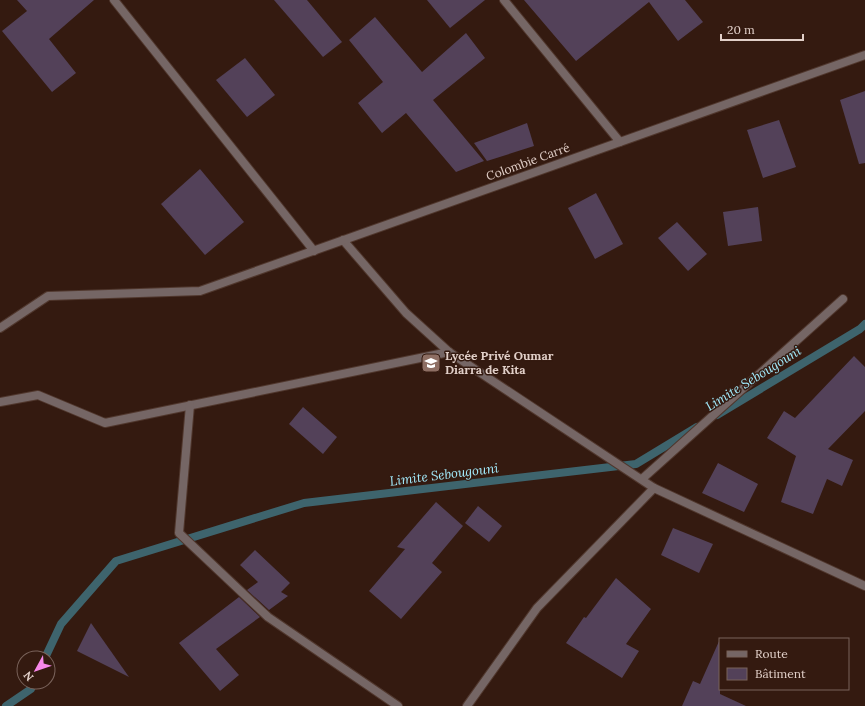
<svg xmlns="http://www.w3.org/2000/svg" width="865" height="706" viewBox="0 0 865 706" font-family="Lora,serif">
  <rect width="100%" height="100%" fill="#341a10"/>
  <g fill="none" stroke-linecap="round" stroke-linejoin="round">
    <!-- stream -->
    <g stroke="#3e646d" stroke-width="8">
      <polyline points="717,415 860,329 865,324"/>
      <polyline points="45,658 61,624 116,561 304,503 636,464 697,427"/>
      <polyline points="6,706 31,689 34,682"/>
    </g>
  </g>
  <!-- building -->
  <g fill="#534159">
    <polygon points="17,0 94,0 49,39 76,73 52,92 2,31 27,11"/>
    <polygon points="274,0 307,0 342,42 323,57"/>
    <polygon points="427,0 485,0 450,28"/>
    <polygon points="524,0 685,0 703,22 678,41 649,2 576,61"/>
    <polygon points="375,17 422,72 466,33 485,58 433,100 484,161 456,172 406,113 382,133 358,103 383,82 349,40"/>
    <polygon points="245,58 275,95 247,117 216,80"/>
    <polygon points="865,91 865,163 859,164 840,100"/>
    <polygon points="779,120 796,167 763,178 747,130"/>
    <polygon points="527,123 534,146 487,161 474,143"/>
    <polygon points="200,169 244,222 205,255 161,204"/>
    <polygon points="596,193 623,244 595,259 568,208"/>
    <polygon points="758,207 762,241 728,246 723,212"/>
    <polygon points="677,222 707,254 688,271 658,238"/>
    <polygon points="854,356 865,367 865,411 828,449 853,460 842,486 827,479 813,514 781,502 796,456 767,438 784,411 795,418"/>
    <polygon points="303,407 337,437 323,454 289,424"/>
    <polygon points="718,463 758,484 744,512 702,493"/>
    <polygon points="436,502 463,526 432,563 442,572 401,619 369,591 405,549 397,547"/>
    <polygon points="478,506 502,526 489,542 465,523"/>
    <polygon points="673,528 713,544 699,573 661,555"/>
    <polygon points="255,550 290,583 281,592 288,596 269,610 247,590 258,582 240,565"/>
    <polygon points="616,578 651,609 626,644 639,651 622,678 566,643 584,617 586,618"/>
    <polygon points="239,597 260,617 216,649 239,675 220,691 179,643"/>
    <polygon points="91,623 129,677 77,651"/>
    <polygon points="720,639 720,694 746,706 682,706 693,681 700,684"/>
  </g>
  <g fill="none" stroke-linecap="round" stroke-linejoin="round">
    <defs>
      <g id="minor">
        <polyline points="114,0 314,251"/>
        <polyline points="504,0 620,142"/>
        <polyline points="343,240 406,313 449,352 654,488 865,586"/>
        <polyline points="0,328 48,296 200,291 865,55"/>
        <polyline points="0,402 38,395 105,423 449,352"/>
        <polyline points="190,405 179,533 268,617 398,706"/>
        <polyline points="642,479 843,299"/>
        <polyline points="467,706 537,608 654,488"/>
      </g>
    </defs>
    <!-- minor casing -->
    <use href="#minor" stroke="#50372d" stroke-width="10"/>
    <!-- minor -->
    <use href="#minor" stroke="#756665" stroke-width="8"/>
  </g>
  <!-- icons -->
  <defs>
    <symbol id="school-square" viewBox="-11 -11 22 22"><rect x="-9" y="-9" width="18" height="18" rx="4" fill="#8d6e63" stroke="#341a10"/><path d="M0-5L7-2L0 1L-7-2ZM-4 1L0 2.5L4 1V4Q0 6-4 4Z" fill="#fff"/></symbol>
  </defs>
  <g fill-rule="evenodd">
    <use href="#school-square" x="420" y="352" width="22" height="22"/>
  </g>
  <g text-anchor="middle" stroke-width="3" stroke-linejoin="round" paint-order="stroke">
    <!-- street labels -->
    <g font-size="12" fill="#e1cfc8" stroke="#341a10">
      <text transform="translate(528 162) rotate(-20)" y="4">Colombie Carré</text>
    </g>
    <!-- poi labels -->
    <g font-size="12" font-weight="bold" fill="#e1cfc8" stroke="#341a10" text-anchor="start">
      <text x="445" y="360">Lycée Privé Oumar<tspan x="445" dy="14">Diarra de Kita</tspan></text>
    </g>
    <!-- water labels -->
    <g font-size="13" font-style="italic" fill="#a2eafb" stroke="#341a10">
      <text transform="translate(753 378) rotate(-32)" y="5">Limite Sebougouni</text>
      <text transform="translate(444 474) rotate(-7)" y="5">Limite Sebougouni</text>
    </g>
  </g>
  <!-- legend -->
  <rect x="719" y="638" width="130" height="52" fill="#341a10" stroke="#79625a"/>
  <rect x="727" y="651" width="20" height="6" fill="#756665" stroke="#79625a"/>
  <text x="755" y="658" font-size="12" fill="#e1cfc8">Route</text>
  <rect x="727" y="668" width="20" height="12" fill="#534159" stroke="#79625a"/>
  <text x="755" y="678" font-size="12" fill="#e1cfc8">Bâtiment</text>
  <!-- north arrow -->
  <g transform="translate(36 670) rotate(230)"><circle r="19" fill="#341a10" stroke="#79625a"/>
  <path d="M0-3L7 15L0 10L-7 15Z" fill="#f888ea"/>
  <text y="-6" font-size="11" font-weight="bold" text-anchor="middle" fill="#e1cfc8">N</text>
  </g>
  <!-- scale -->
  <path d="M721 34v6h82v-6" fill="none" stroke="#e1cfc8" stroke-width="2"/>
  <text x="727" y="34" font-size="12" fill="#e1cfc8" stroke="#341a10" stroke-width="3" paint-order="stroke">20 m</text>
</svg>
